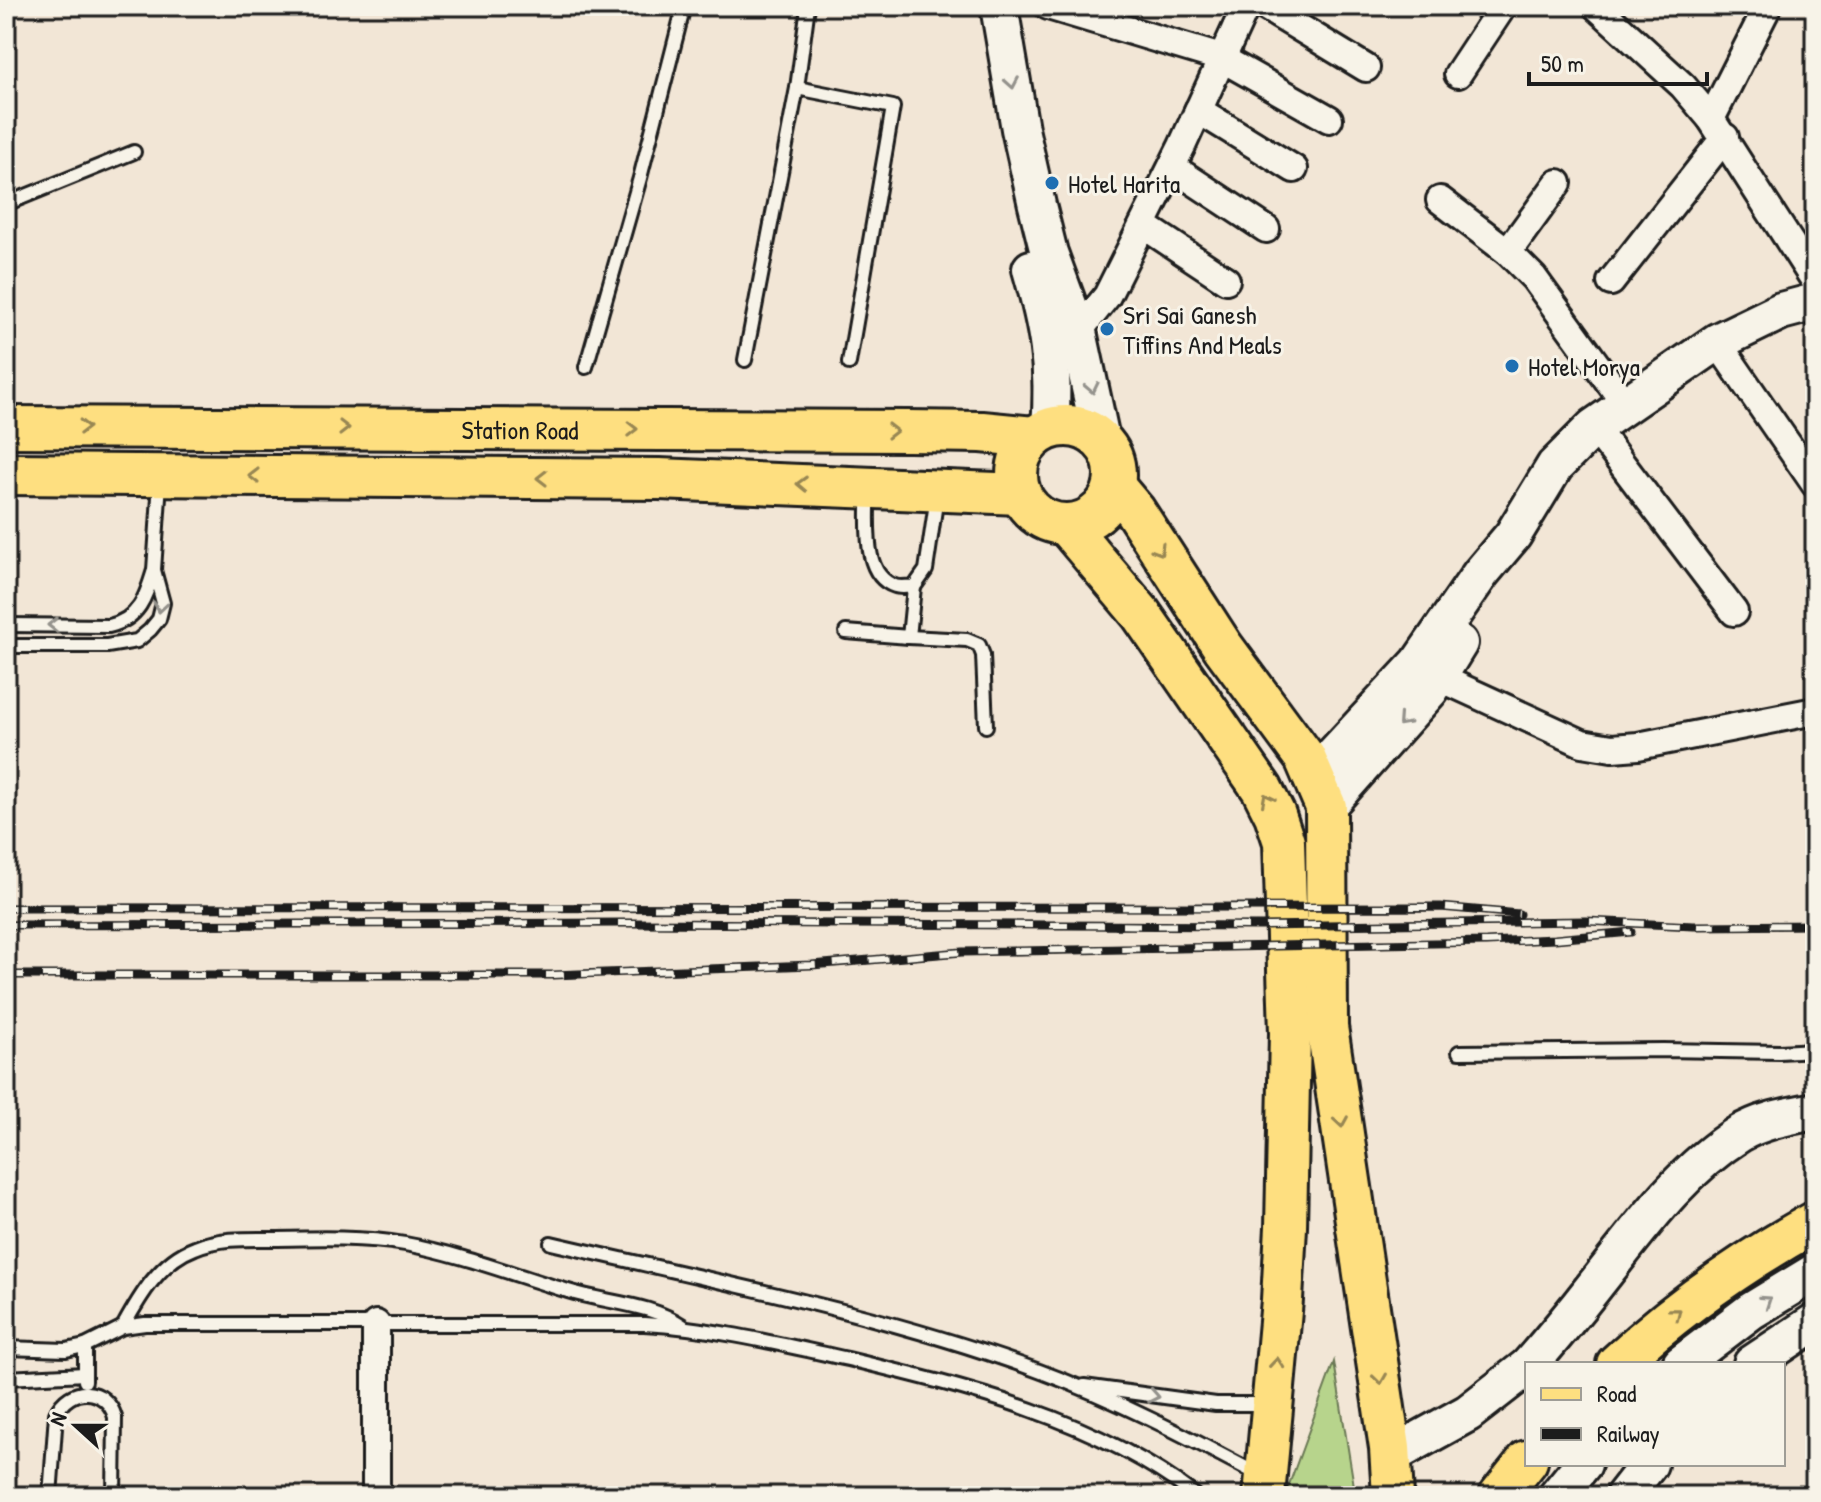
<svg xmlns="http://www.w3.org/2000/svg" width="1821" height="1502" font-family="'Patrick Hand',sans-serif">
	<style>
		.green { fill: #b7d48c; stroke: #6a7854; stroke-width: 2 }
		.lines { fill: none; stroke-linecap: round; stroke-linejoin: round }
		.lane-casing { stroke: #1c1c1c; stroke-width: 18 }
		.street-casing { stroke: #1c1c1c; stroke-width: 32 }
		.secondary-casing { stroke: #1c1c1c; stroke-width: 42 }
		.primary-casing { stroke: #1c1c1c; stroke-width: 46 }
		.lane { stroke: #f7f3e8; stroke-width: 12 }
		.street { stroke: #f7f3e8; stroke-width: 26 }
		.secondary { stroke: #f7f3e8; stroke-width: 36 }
		.primary { stroke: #fedf80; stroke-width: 40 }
		.rail-casing { stroke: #1c1c1c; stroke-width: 9 }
		.rail { stroke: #f7f3e8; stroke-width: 6; stroke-dasharray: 18; stroke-linecap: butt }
		.oneway { stroke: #94928c }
		.oneway2 { stroke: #988753 }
		.poi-dot { fill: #1f6fb2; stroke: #f7f3e8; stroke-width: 3 }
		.labels { text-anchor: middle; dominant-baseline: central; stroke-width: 6; stroke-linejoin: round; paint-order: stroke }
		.poi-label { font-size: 26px; fill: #1c1c1c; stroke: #f7f3e8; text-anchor: start }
		.street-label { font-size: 26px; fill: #1c1c1c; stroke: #f7f3e8 }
	</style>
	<rect width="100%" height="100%" fill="#f2e6d6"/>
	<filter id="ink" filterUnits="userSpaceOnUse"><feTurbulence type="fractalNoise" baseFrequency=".0125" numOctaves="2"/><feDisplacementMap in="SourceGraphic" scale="16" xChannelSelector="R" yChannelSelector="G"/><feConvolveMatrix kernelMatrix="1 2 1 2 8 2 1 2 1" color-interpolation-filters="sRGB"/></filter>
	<g filter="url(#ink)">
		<path class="green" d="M 1334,1362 L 1354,1486 L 1286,1493 Z"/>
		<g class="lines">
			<defs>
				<g id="lane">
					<path d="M 797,88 L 893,107 L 849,363"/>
					<path d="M 6,204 L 134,152"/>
					<path d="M 745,360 L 797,88 L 808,6"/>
					<path d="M 586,367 L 640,178 L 684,6"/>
					<path d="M 868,494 C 869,521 861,575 895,586 C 900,588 909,586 914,587 L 926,570 L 937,496"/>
					<path d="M 6,625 L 109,626 C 139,619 146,597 154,570"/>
					<path d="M 846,632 L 909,637 L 914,587"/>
					<path d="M 909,637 L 967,640 L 979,645 L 983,655 L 986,726"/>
					<path d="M 6,646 L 107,646 L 137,641 L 150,630 L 159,619 L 163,603 L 154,570 L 160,482"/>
					<path d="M 1459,1052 L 1663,1050 L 1779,1052 L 1815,1050"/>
					<path d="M 551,1243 C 714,1281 881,1313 1039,1371 C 1115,1399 1188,1437 1259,1475"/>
					<path d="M 123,1327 C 140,1296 160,1261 195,1248 C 221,1237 251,1239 278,1239 C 320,1238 364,1237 405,1244 C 461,1254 514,1275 568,1291 C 606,1303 650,1303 683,1326"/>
					<path d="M 85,1346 L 85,1381"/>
					<path d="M 6,1348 L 66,1350 L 85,1346 L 123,1327 L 145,1324 L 644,1324 C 714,1328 780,1344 848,1359 C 969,1388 1096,1419 1196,1496"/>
					<path d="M 6,1378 L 85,1374"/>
					<path d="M 1084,1386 L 1216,1404 L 1268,1404"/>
					<path d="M 50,1496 L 56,1414 C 69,1385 106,1386 115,1417 L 114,1496"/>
				</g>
				<g id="street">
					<path d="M 1048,6 L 1221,58 L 1329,119"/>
					<path d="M 1264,6 L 1366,68"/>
					<path d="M 1596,6 L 1683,86 L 1711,119 L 1815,281"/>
					<path d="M 1458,74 L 1503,6"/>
					<path d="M 1198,110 L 1294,169"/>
					<path d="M 1711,119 L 1768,6"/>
					<path d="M 1172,167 L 1266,229"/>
					<path d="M 1440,200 L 1508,252 L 1534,278 L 1625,404"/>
					<path d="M 1143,225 L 1226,280"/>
					<path d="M 1508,252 L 1558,183"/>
					<path d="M 1611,282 L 1725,137"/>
					<path d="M 1078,332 L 1107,296 L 1182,146 L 1246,6"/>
					<path d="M 1717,342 L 1815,484"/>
					<path d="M 1594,427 L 1734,612"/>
					<path d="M 1438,677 L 1582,743 L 1612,748 L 1638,746 L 1815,711"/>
					<path d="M 376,1324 L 376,1496"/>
				</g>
				<g id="secondary">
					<path d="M 999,6 L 1020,129 L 1037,205 L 1049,253 L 1078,332 L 1101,439"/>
					<path d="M 1031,269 C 1048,328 1055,366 1050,428"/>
					<path d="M 1314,776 L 1419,663 L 1481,573 L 1513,535 L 1555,466 L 1594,427 L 1717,342 L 1781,311 L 1815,302"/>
					<path d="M 1326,807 L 1430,690 L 1459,643"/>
					<path d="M 1530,1364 C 1553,1338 1575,1311 1596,1284 C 1639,1230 1680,1171 1739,1134 C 1762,1120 1790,1116 1815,1111"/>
					<path d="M 1681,1364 L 1751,1311 L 1815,1272"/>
					<path d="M 1752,1364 L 1815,1322"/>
					<path d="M 1390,1456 L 1468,1413 L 1527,1367"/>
					<path d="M 1557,1496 L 1583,1464"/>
					<path d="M 1624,1496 L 1649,1464"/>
				</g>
				<g id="primary">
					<circle cx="1066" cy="475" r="49"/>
					<path id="s1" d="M 6,427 L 908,431 L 982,432 L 1034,437"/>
					<path d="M 6,474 L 659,479 L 1020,494"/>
					<path d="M 1114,486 L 1135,511 L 1223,647 L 1305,758 L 1326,807 L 1327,1027 L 1390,1448 L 1393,1496"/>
					<path d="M 1066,525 L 1141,614 L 1262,789 L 1275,815 L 1284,842 L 1290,1033 L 1286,1227 L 1282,1300 L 1264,1496"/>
					<path d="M 1617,1364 C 1677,1308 1743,1262 1815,1222"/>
					<path d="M 1499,1496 L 1527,1461"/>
				</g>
			</defs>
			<use href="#lane" class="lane-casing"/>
			<use href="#street" class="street-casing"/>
			<use href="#secondary" class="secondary-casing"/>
			<use href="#primary" class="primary-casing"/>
			<use href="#lane" class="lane"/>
			<use href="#street" class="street"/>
			<use href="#secondary" class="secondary"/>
			<use href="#primary" class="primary"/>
			<defs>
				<g id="rail">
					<path d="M 6,908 L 1441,907 L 1519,914"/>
					<path d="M 6,925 L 627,923 L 1261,926 L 1586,921 L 1694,926 L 1815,925"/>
					<path d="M 6,975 L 553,975 L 812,965 L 962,952 L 1486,942 L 1555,939 L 1631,932"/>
				</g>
			</defs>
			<use href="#rail" class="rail-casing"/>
			<use href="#rail" class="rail"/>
		</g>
		<defs><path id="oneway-chevron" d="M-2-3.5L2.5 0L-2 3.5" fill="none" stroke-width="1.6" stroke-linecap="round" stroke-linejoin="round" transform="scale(2)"/></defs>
		<g class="oneway">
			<use href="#oneway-chevron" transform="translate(1012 83) rotate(80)"/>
			<use href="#oneway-chevron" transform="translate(1092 388) rotate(78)"/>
			<use href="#oneway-chevron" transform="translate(160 607) rotate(99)"/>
			<use href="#oneway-chevron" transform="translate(53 625) rotate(-179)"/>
			<use href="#oneway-chevron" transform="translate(1403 721) rotate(132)"/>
			<use href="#oneway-chevron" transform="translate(1766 1301) rotate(-34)"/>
			<use href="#oneway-chevron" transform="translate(1154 1396) rotate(11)"/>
		</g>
		<g class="oneway2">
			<use href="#oneway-chevron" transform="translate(84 427) rotate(1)"/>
			<use href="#oneway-chevron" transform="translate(344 428)"/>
			<use href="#oneway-chevron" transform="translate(632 429) rotate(1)"/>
			<use href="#oneway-chevron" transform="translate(892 431)"/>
			<use href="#oneway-chevron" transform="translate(254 476) rotate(-180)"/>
			<use href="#oneway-chevron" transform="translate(542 478) rotate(-180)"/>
			<use href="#oneway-chevron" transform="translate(802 484) rotate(-178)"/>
			<use href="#oneway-chevron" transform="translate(1159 550) rotate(59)"/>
			<use href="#oneway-chevron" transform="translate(1267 799) rotate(-117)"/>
			<use href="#oneway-chevron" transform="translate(1341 1122) rotate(81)"/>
			<use href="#oneway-chevron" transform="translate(1676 1313) rotate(-38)"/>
			<use href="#oneway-chevron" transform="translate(1277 1363) rotate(-85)"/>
			<use href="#oneway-chevron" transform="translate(1380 1379) rotate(82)"/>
		</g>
	</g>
	<g class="poi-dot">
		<circle cx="1052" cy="183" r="8"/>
		<circle cx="1107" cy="329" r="8"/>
		<circle cx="1512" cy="366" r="8"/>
	</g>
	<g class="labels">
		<g class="poi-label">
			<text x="1068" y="183">Hotel Harita</text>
			<text x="1123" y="314">Sri Sai Ganesh<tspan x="1123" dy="30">Tiffins And Meals</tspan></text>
			<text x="1528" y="366">Hotel Morya</text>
		</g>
		<g class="street-label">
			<text stroke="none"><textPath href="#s1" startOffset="514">Station Road</textPath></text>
		</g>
	</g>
	<rect width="1821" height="1502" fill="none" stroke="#f7f3e8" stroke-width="32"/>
	<rect x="16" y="16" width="1789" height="1470" fill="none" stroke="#1c1c1c" stroke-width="3" filter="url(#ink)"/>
	<rect x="1525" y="1362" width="260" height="104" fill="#f7f3e8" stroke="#9f9d96" stroke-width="2"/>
	<rect x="1541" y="1388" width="40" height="12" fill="#fedf80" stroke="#9f9d96" stroke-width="2"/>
	<text x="1597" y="1402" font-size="24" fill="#1c1c1c">Road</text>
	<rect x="1541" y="1428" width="40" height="12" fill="#1c1c1c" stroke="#9f9d96" stroke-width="2"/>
	<text x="1597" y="1442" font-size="24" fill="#1c1c1c">Railway</text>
	<g transform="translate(76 1426) rotate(291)" stroke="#f7f3e8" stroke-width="6" paint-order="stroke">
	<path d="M0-6L14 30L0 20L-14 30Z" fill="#1c1c1c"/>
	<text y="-12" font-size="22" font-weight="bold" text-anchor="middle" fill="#1c1c1c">N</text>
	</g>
	<path d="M1529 72v12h178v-12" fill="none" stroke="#1c1c1c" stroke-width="4"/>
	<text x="1541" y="72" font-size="24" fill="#1c1c1c" stroke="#f7f3e8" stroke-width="6" paint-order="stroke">50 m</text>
</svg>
